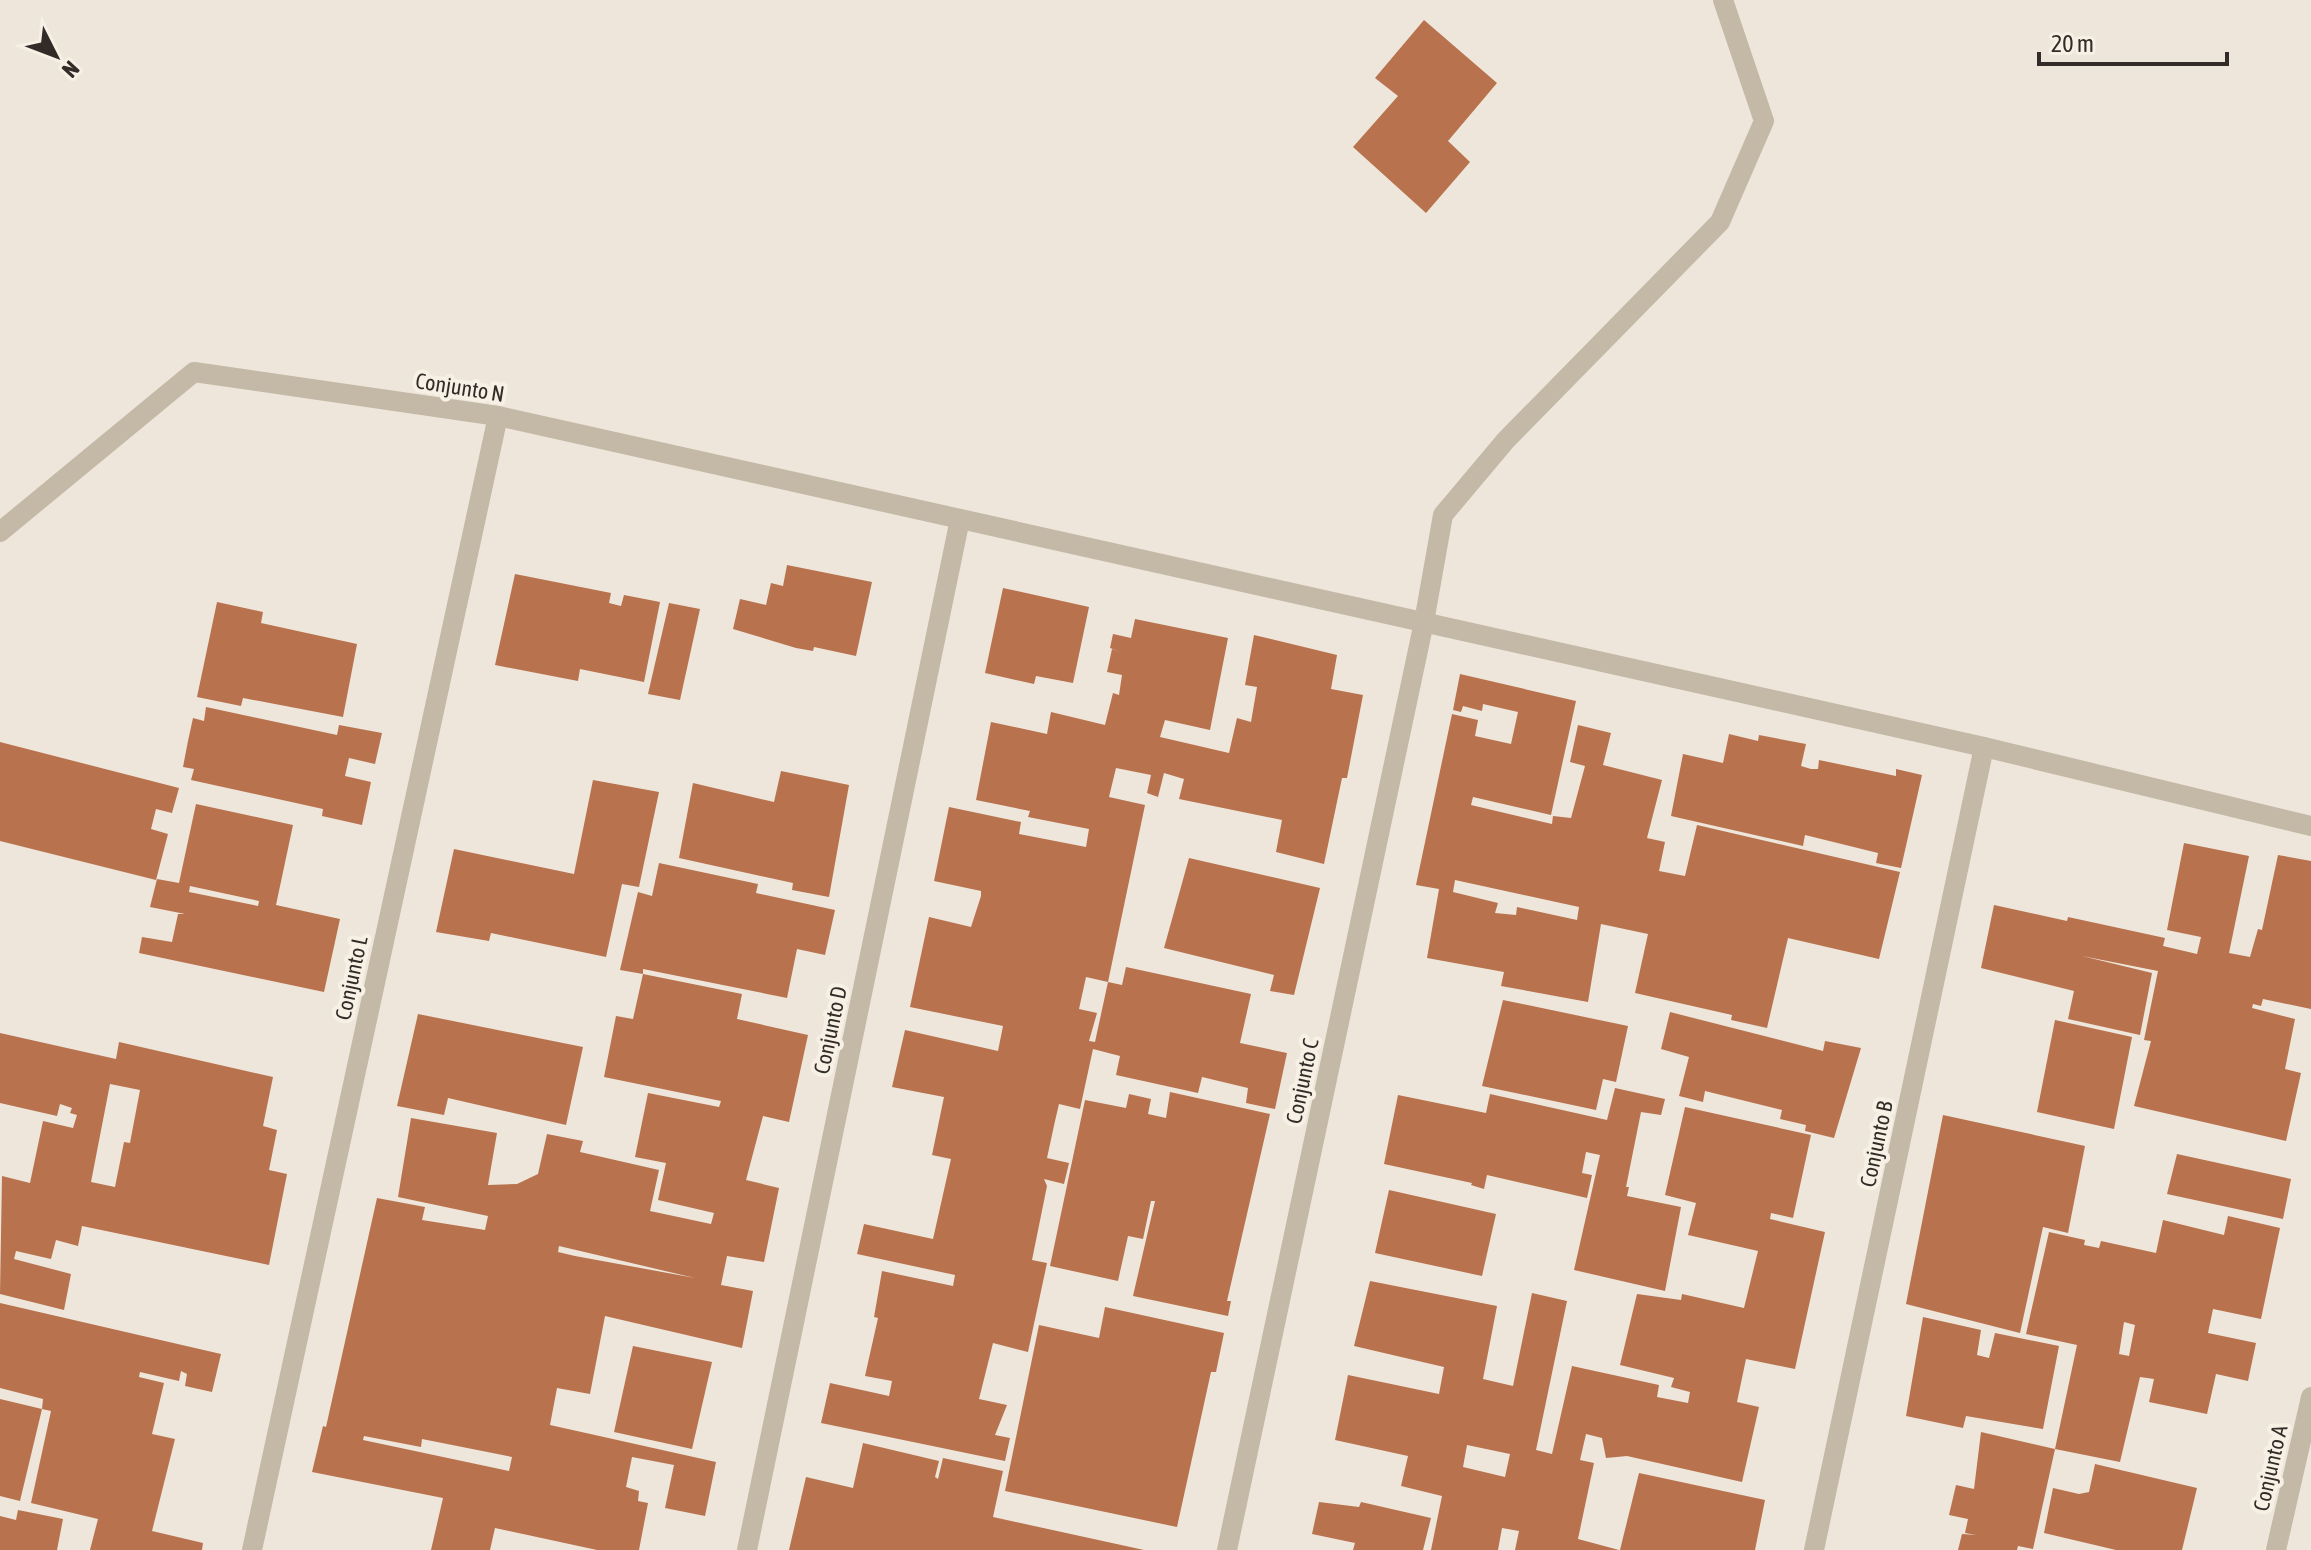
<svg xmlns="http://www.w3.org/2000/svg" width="2311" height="1550" font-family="'Asap Condensed',sans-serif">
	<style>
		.building { fill: #b8724e; fill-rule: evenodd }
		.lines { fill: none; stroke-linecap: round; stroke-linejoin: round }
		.minor { stroke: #c4b8a7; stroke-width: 20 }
		.labels { text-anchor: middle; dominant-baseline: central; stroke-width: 8; stroke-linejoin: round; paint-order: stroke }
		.street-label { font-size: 22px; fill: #322b27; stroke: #f6f0e5 }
	</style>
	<rect width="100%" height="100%" fill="#eee6da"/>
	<g class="building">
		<path d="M 1424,20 L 1497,83 L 1448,141 L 1470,162 L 1426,213 L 1353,147 L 1398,96 L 1375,78 Z"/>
		<path d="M 787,565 L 872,582 L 856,656 L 814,647 L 813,651 L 796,648 L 733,629 L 740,599 L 766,605 L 771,583 L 783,586 Z"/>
		<path d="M 515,574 L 611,593 L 609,603 L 621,606 L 624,595 L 660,602 L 644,682 L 580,669 L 578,681 L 495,665 Z"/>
		<path d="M 1003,588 L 1089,607 L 1073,683 L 1036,676 L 1034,684 L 985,673 Z"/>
		<path d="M 217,602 L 263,612 L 261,623 L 357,644 L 343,717 L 243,698 L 241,706 L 197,697 Z"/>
		<path d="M 669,603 L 700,609 L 680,700 L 648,694 Z"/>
		<path d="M 1135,619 L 1228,638 L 1210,730 L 1165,720 L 1160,737 L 1229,753 L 1237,718 L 1251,722 L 1257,687 L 1245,685 L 1254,635 L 1337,655 L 1331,689 L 1363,695 L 1347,778 L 1342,778 L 1324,864 L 1276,852 L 1282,820 L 1179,799 L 1184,779 L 1164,773 L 1158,797 L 1147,793 L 1151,775 L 1116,768 L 1109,797 L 1145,805 L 1108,982 L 1086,977 L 1079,1009 L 1097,1013 L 1089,1041 L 1095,1042 L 1108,982 L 1122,985 L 1126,967 L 1251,994 L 1240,1043 L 1287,1053 L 1275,1109 L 1246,1103 L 1248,1088 L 1202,1077 L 1198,1093 L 1116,1075 L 1120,1056 L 1093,1049 L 1080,1109 L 1059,1104 L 1055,1121 L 1047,1158 L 1069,1163 L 1064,1184 L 1044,1179 L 1047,1186 L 1032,1260 L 1047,1263 L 1028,1352 L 993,1343 L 979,1399 L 1007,1405 L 995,1435 L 1010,1438 L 1005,1461 L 821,1423 L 830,1383 L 889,1396 L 892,1381 L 865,1376 L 878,1318 L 874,1317 L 882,1271 L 953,1286 L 955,1275 L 857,1254 L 864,1224 L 933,1239 L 951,1159 L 932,1155 L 944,1097 L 892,1087 L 905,1030 L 998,1051 L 1003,1026 L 910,1007 L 929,917 L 971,927 L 981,896 L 981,891 L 934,881 L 949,807 L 1021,822 L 1019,834 L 1086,847 L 1089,829 L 1028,817 L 1030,811 L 976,800 L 991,722 L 1047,734 L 1051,712 L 1105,725 L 1113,693 L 1119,695 L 1122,675 L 1107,672 L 1112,649 L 1121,652 L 1110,648 L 1113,634 L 1131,638 Z"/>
		<path d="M 1460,674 L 1576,701 L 1551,815 L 1473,797 L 1471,805 L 1552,824 L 1553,816 L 1571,818 L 1585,766 L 1570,762 L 1578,725 L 1611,733 L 1603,765 L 1662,780 L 1647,838 L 1665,842 L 1659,871 L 1685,876 L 1697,825 L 1900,872 L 1879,959 L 1788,938 L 1767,1028 L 1731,1020 L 1732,1015 L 1635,993 L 1648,934 L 1601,924 L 1588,1002 L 1501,986 L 1504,972 L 1427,958 L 1439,889 L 1416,885 L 1452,714 L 1478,720 L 1475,736 L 1511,744 L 1518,712 L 1483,704 L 1482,711 L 1463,706 L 1461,712 L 1453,710 ZM 1455,880 L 1579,907 L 1577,920 L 1517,907 L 1516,915 L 1495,913 L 1498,903 L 1453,892 Z"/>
		<path d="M 206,707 L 337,735 L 339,725 L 382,733 L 375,764 L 349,758 L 345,776 L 371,782 L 362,825 L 322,816 L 323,809 L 191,780 L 194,769 L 183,767 L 188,741 L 193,718 L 204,721 Z"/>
		<path d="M 1729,734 L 1758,741 L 1759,735 L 1806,744 L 1801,766 L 1811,769 L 1818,769 L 1819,760 L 1896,776 L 1896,769 L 1922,775 L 1901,868 L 1876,863 L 1878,853 L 1805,835 L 1803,846 L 1671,816 L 1683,754 L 1723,763 Z"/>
		<path d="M 0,742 L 179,788 L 172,813 L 156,809 L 151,829 L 168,834 L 156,880 L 0,841 Z"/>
		<path d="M 781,771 L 849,785 L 829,897 L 792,890 L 793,883 L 679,858 L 693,783 L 774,802 Z"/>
		<path d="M 593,780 L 659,792 L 639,887 L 622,884 L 606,957 L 491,933 L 489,941 L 436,932 L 454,849 L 574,874 Z"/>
		<path d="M 196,804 L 293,825 L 276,905 L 340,919 L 324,992 L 139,953 L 142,937 L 172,942 L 178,914 L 185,914 L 150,907 L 157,879 L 179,883 ZM 190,886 L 259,901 L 258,906 L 189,892 Z"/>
		<path d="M 2184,843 L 2249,856 L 2229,953 L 2250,957 L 2258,929 L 2262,930 L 2278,855 L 2311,861 L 2311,1009 L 2263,999 L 2261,1006 L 2253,1004 L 2252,1008 L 2295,1019 L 2285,1069 L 2301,1073 L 2286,1141 L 2134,1106 L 2151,1041 L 2144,1040 L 2158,971 L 2082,956 L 2152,973 L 2140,1035 L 2068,1019 L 2074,991 L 1981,968 L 1994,905 L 2067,921 L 2068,917 L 2165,938 L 2163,946 L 2197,954 L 2201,937 L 2167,930 Z"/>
		<path d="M 1189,858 L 1320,888 L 1294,995 L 1270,991 L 1274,975 L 1164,948 Z"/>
		<path d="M 659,863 L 758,884 L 756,893 L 835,910 L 825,955 L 797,949 L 787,998 L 643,969 L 643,974 L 742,994 L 737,1019 L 808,1035 L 789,1122 L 763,1116 L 746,1180 L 779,1188 L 764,1262 L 727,1256 L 721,1285 L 753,1291 L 742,1348 L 605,1316 L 590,1394 L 557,1388 L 550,1425 L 716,1462 L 705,1516 L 665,1508 L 674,1465 L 632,1457 L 626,1487 L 639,1491 L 638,1501 L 648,1503 L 639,1550 L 597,1550 L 495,1528 L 490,1550 L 431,1550 L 443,1498 L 312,1472 L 323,1426 L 326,1427 L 377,1198 L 425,1207 L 422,1220 L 485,1230 L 488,1216 L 398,1197 L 411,1118 L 497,1133 L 488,1185 L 517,1184 L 538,1174 L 547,1134 L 583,1141 L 580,1152 L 659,1170 L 650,1211 L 711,1224 L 714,1213 L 658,1200 L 666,1163 L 635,1157 L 648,1093 L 719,1107 L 721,1101 L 604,1077 L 616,1016 L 633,1019 L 643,974 L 620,970 L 638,892 L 652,896 ZM 559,1246 L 695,1278 L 575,1256 L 558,1252 ZM 364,1436 L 421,1447 L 422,1439 L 512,1457 L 509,1471 L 363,1440 Z"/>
		<path d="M 1503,1000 L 1628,1026 L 1616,1082 L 1603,1079 L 1596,1110 L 1482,1086 Z"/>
		<path d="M 1670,1012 L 1823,1051 L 1825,1041 L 1861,1048 L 1834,1138 L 1805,1131 L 1806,1125 L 1780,1119 L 1782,1110 L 1705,1091 L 1703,1102 L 1679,1096 L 1689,1057 L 1661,1049 Z"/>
		<path d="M 418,1014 L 583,1047 L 566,1125 L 448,1098 L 444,1115 L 397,1106 Z"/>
		<path d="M 2055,1020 L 2132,1037 L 2114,1129 L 2037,1112 Z"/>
		<path d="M 0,1033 L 116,1059 L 119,1042 L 273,1077 L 263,1126 L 277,1130 L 269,1170 L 287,1174 L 269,1265 L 82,1226 L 78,1246 L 56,1240 L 51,1259 L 16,1251 L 14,1259 L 71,1274 L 64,1310 L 0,1294 L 2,1176 L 30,1183 L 43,1121 L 73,1128 L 77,1115 L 70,1113 L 72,1108 L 60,1104 L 57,1116 L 0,1103 ZM 110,1084 L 140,1090 L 130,1143 L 124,1142 L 115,1187 L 91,1182 Z"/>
		<path d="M 1615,1088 L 1665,1099 L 1661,1115 L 1641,1112 L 1626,1187 L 1629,1187 L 1627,1196 L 1681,1207 L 1665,1291 L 1574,1270 L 1600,1155 L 1586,1152 L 1582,1173 L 1592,1175 L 1587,1198 L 1487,1175 L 1484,1189 L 1471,1185 L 1472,1183 L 1384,1164 L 1398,1095 L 1486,1113 L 1490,1094 L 1607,1120 Z"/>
		<path d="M 1170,1092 L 1270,1114 L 1227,1301 L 1231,1301 L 1228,1316 L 1133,1296 L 1155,1201 L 1151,1201 L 1143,1239 L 1128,1236 L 1118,1281 L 1050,1266 L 1085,1100 L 1126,1108 L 1129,1094 L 1151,1099 L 1148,1114 L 1166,1118 Z"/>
		<path d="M 1685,1107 L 1811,1135 L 1793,1218 L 1771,1213 L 1770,1219 L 1825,1232 L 1795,1369 L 1746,1359 L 1737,1402 L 1759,1407 L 1742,1482 L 1627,1456 L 1606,1458 L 1602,1438 L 1586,1434 L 1580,1460 L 1594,1463 L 1578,1539 L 1619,1550 L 1515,1550 L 1519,1531 L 1502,1528 L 1498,1550 L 1431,1550 L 1442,1496 L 1401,1486 L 1408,1456 L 1335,1440 L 1348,1375 L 1439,1394 L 1444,1367 L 1354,1346 L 1370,1281 L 1497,1306 L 1483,1379 L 1513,1386 L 1532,1293 L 1567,1301 L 1536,1450 L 1552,1454 L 1572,1366 L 1659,1385 L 1657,1397 L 1688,1403 L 1690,1392 L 1671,1387 L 1674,1378 L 1620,1365 L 1637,1294 L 1681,1300 L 1682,1294 L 1744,1308 L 1758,1251 L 1688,1235 L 1696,1203 L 1665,1195 ZM 1467,1445 L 1510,1454 L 1505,1477 L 1463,1467 Z"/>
		<path d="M 1943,1115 L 2085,1146 L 2068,1233 L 2043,1227 L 2020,1333 L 1906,1304 Z"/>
		<path d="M 2177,1154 L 2291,1179 L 2283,1219 L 2167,1194 Z"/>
		<path d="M 1389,1190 L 1496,1214 L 1482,1276 L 1375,1253 Z"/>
		<path d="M 2228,1216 L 2280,1228 L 2261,1319 L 2213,1309 L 2208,1333 L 2256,1343 L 2248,1381 L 2216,1374 L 2207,1414 L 2149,1402 L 2154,1379 L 2140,1377 L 2120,1462 L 2055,1449 L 2077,1345 L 2026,1334 L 2049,1232 L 2085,1240 L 2084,1245 L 2099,1248 L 2101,1241 L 2156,1253 L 2163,1220 L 2224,1235 ZM 2124,1322 L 2135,1325 L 2129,1356 L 2119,1354 Z"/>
		<path d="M 0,1303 L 221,1354 L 212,1392 L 185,1386 L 187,1374 L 181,1371 L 179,1381 L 140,1372 L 139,1377 L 164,1383 L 152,1434 L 175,1439 L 152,1531 L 203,1543 L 202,1550 L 90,1550 L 98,1519 L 31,1503 L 51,1411 L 42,1409 L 43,1399 L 0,1388 Z"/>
		<path d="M 1105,1307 L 1224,1333 L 1216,1372 L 1211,1372 L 1177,1527 L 1005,1491 L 1039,1325 L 1099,1338 Z"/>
		<path d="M 1923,1317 L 1981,1330 L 1977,1355 L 1989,1358 L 1995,1333 L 2059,1346 L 2043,1429 L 1966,1416 L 1963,1428 L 1906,1416 Z"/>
		<path d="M 633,1346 L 712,1362 L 692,1449 L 614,1432 Z"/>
		<path d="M 0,1399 L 42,1409 L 20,1501 L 0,1496 Z"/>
		<path d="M 1981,1432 L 2055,1449 L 2033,1549 L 2018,1546 L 2017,1550 L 1958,1550 L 1962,1534 L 1976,1535 L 1965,1533 L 1968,1519 L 1949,1515 L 1956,1485 L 1974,1489 Z"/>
		<path d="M 863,1443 L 939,1461 L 935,1477 L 938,1479 L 943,1458 L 1003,1471 L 993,1517 L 1144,1550 L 789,1550 L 806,1477 L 853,1488 Z"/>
		<path d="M 2095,1464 L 2197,1488 L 2182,1550 L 2116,1550 L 2044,1533 L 2053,1488 L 2079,1494 L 2089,1492 Z"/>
		<path d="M 1639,1473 L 1765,1500 L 1755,1550 L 1620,1550 Z"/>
		<path d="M 1319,1502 L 1359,1507 L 1361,1502 L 1431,1518 L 1423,1550 L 1353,1550 L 1355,1543 L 1312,1534 Z"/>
		<path d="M 18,1510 L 63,1519 L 57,1550 L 0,1550 L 0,1516 L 16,1520 Z"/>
	</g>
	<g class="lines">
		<g class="minor">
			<path d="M 0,532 L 194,372 L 498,416 L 1984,747 L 2311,826"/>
			<path d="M 252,1550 L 498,416"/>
			<path d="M 747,1550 L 960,519"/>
			<path d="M 1227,1550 L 1424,622 L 1443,515 L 1506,440 L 1720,222 L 1764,121 L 1723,0"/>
			<path d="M 1814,1550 L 1984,747"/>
			<path d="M 2276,1550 L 2311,1397"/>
		</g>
	</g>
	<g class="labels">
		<g class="street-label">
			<text transform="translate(460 387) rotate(9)">Conjunto N</text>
			<text transform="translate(351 978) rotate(-78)">Conjunto L</text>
			<text transform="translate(830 1030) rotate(-78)">Conjunto D</text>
			<text transform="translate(1302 1081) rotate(-78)">Conjunto C</text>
			<text transform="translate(1876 1144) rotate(-78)">Conjunto B</text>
			<text transform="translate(2270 1468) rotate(-77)">Conjunto A</text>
		</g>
	</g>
	<g transform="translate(56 56) rotate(132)" stroke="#f6f0e5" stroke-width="6" paint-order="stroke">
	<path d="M0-6L14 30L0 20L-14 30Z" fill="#322b27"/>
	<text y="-12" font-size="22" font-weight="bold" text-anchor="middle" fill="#322b27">N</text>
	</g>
	<path d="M2039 52v12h188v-12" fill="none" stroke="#322b27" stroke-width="4"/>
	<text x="2051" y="52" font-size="24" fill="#322b27" stroke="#f6f0e5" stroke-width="6" paint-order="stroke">20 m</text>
</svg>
